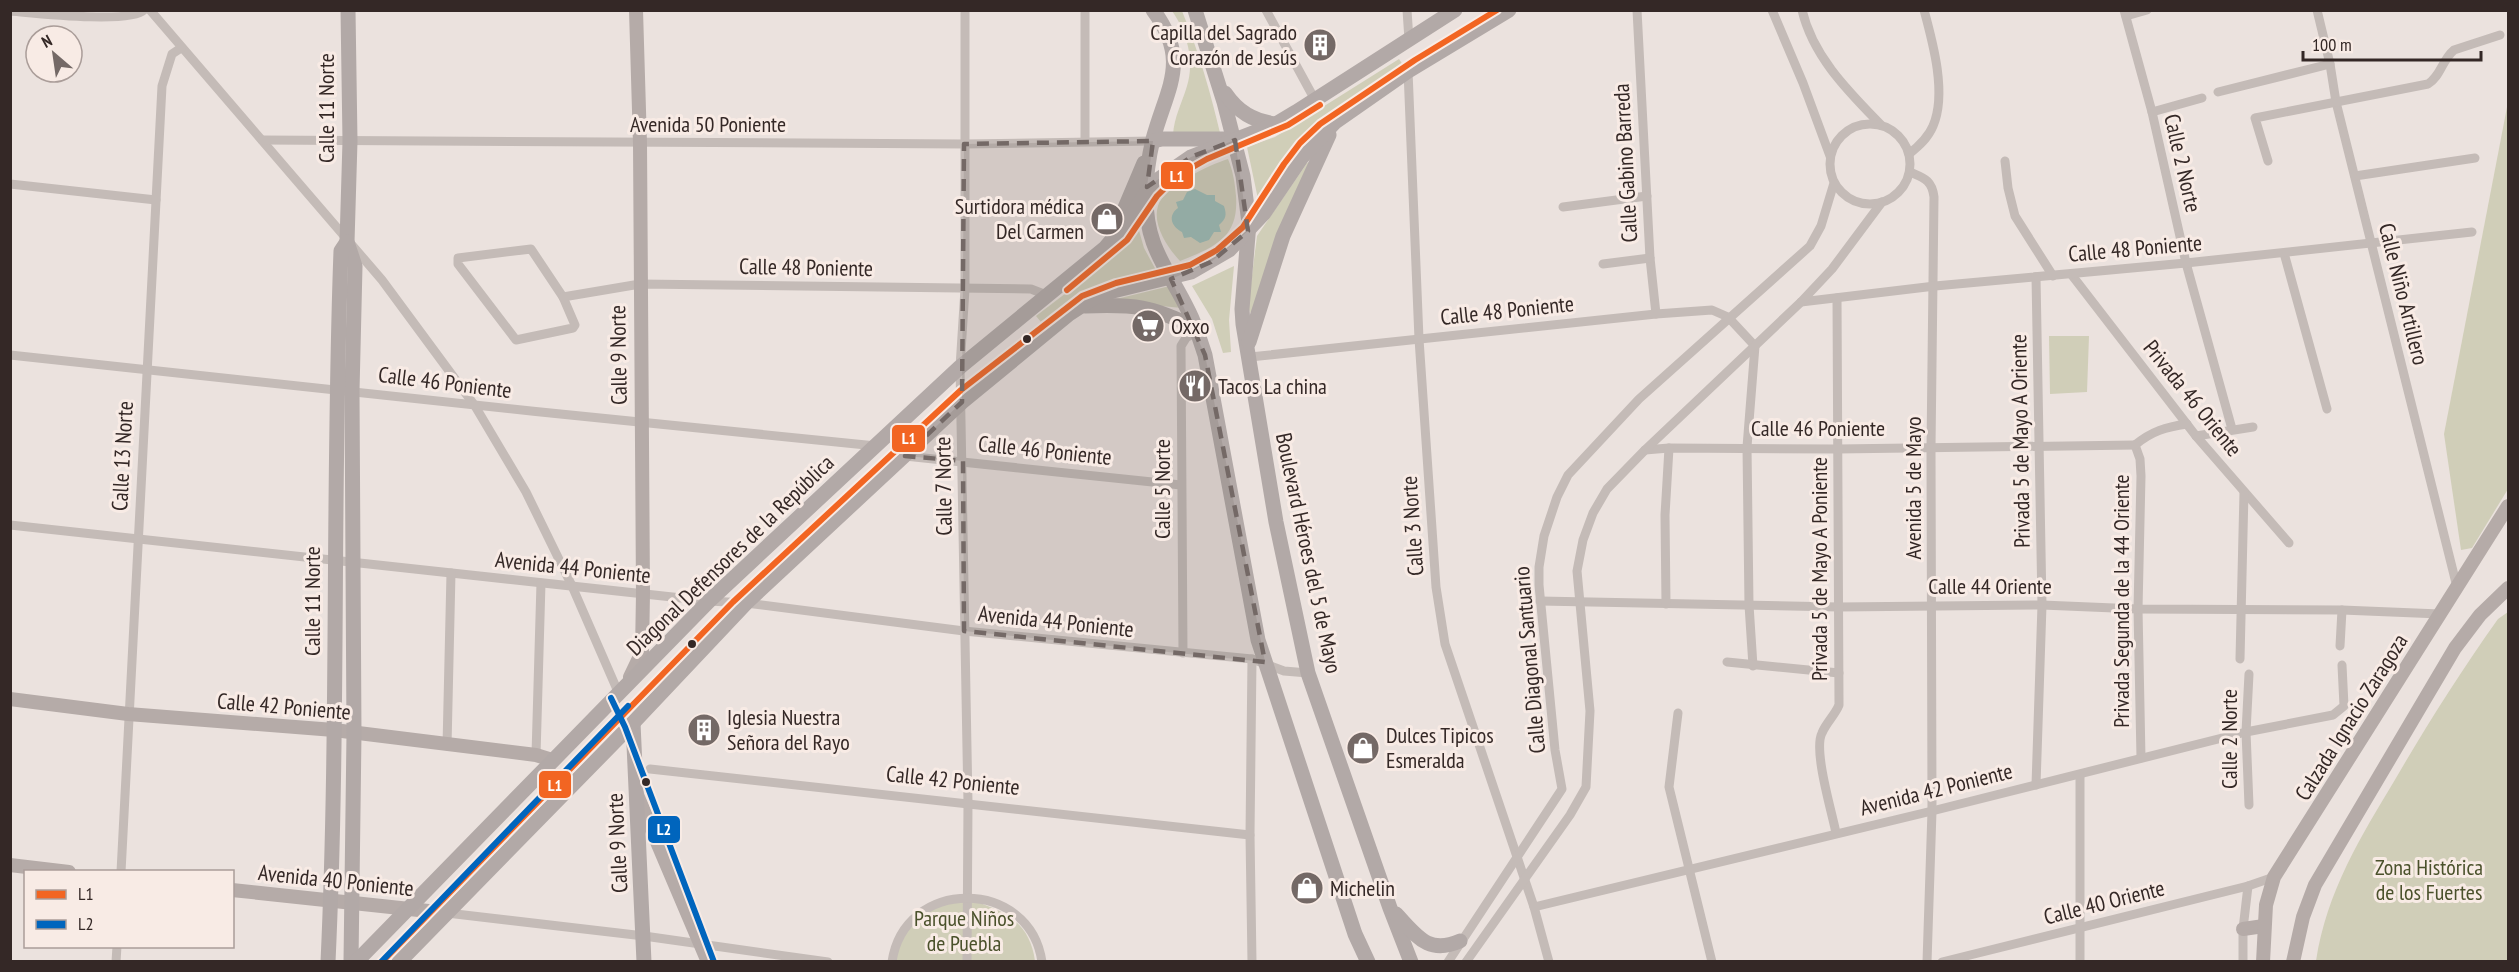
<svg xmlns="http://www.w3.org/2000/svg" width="2519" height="972" font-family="'PT Sans Narrow',sans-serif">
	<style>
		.green { fill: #d0ceb8 }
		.water { fill: #9bbcb5 }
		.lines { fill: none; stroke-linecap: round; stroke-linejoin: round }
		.street { stroke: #c4bbb7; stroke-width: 9 }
		.secondary { stroke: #b5aba8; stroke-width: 14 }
		.primary { stroke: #b2a9a7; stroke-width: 15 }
		.bus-1-casing { stroke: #f8ebe5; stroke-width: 10 }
		.bus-2-casing { stroke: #f8ebe5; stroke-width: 10 }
		.bus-1 { stroke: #f26522; stroke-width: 6 }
		.bus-2 { stroke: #0065bd; stroke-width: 6 }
		.marked { fill: #746966; fill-opacity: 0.2; stroke: #746966; stroke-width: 4.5; stroke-dasharray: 12 8; stroke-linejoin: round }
		.bus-dot { fill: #342826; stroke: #f8ebe5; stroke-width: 2 }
		.labels { text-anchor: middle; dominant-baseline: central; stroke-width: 6; stroke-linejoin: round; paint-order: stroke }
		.poi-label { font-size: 22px; fill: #342826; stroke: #f8ebe5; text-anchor: start }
		.street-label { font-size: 22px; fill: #342826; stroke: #f8ebe5 }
		.park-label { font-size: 22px; fill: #4a512b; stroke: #f8ebe5 }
		.line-badge { stroke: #f8ebe5; stroke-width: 2 }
		.badge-label { font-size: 16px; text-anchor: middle; font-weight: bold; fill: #fff }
	</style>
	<rect width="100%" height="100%" fill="#ebe2de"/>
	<g class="green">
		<path d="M 1172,11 L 1182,11 C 1199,52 1211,94 1221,137 L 1173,135 C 1174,117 1182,103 1187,86 C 1195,61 1187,32 1172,11 Z"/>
		<path d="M 1399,59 L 1403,65 L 1325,117 L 1294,148 L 1258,199 L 1247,147 L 1275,137 Z"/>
		<path d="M 2508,102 L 2508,489 L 2472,548 L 2461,550 L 2444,434 Z"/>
		<path d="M 1228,159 C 1233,171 1235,183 1236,196 C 1239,238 1215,247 1180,261 C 1168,248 1152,225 1158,206 C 1164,186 1209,165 1228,159 Z"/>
		<path d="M 1312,161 L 1252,316 L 1248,307 L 1257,236 L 1307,163 Z"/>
		<path d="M 1138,227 L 1144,248 L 1157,272 L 1121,279 L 1085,293 L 1041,322 L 1036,316 L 1113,257 Z"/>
		<path d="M 1234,266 L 1229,320 L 1231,352 L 1223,353 L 1212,319 L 1192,286 Z"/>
		<path d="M 1170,286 L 1182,308 L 1108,301 Z"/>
		<path d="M 2049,336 L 2089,336 L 2087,392 L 2050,394 Z"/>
		<path d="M 2508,612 L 2508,961 L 2316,961 C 2327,891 2360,838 2396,778 C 2428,723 2461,671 2498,619 Z"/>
		<path d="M 967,899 C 1002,910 1029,919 1035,961 L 893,962 L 903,932 L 931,907 Z"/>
	</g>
	<path class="water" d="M 1195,189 L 1207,195 L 1215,195 L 1215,201 L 1224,206 C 1227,215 1226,219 1219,225 L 1221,232 L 1214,232 L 1209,240 L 1200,243 L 1191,237 L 1184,238 L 1182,232 C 1172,227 1167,216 1178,208 L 1176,202 L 1183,200 L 1187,192 Z"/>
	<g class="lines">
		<g class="street">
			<path d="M 150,10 L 382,280 L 475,406 L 526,492 L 572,586 L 619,694"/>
			<path d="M 965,10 L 965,289 L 960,367 L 968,803 L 967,962"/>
			<path d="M 1085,10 L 1085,140"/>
			<path d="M 1266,10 L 1315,100"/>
			<path d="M 1407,10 L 1409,40"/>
			<path d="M 1637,10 L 1650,258 L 1656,314"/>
			<path d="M 1772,10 L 1803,83 L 1830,156"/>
			<path d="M 1802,10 C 1813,57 1849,92 1881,125"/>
			<path d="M 2124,10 L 2152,112 L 2186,263 L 2232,429"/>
			<path d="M 2317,10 L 2330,64 L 2336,102 L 2457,587"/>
			<path d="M 10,11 C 34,13 131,24 144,10"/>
			<path d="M 2126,16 L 2147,10"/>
			<path d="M 1408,71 L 1419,339 L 1436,587 L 1445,644 L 1534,907 L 1549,962"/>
			<path d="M 2218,92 L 2330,64"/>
			<path d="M 2152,112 L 2202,98"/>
			<circle cx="1870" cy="164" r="40"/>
			<path d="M 262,140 L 964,144 L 1153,141"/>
			<path d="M 1909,154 C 1919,146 1928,138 1933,126 C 1947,94 1933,43 1924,10"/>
			<path d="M 2005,161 L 2008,188 L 2015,216 L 2053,276"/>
			<path d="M 2268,161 L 2255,118 L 2428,84 C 2441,76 2442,60 2454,50 L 2500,35"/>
			<path d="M 1910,172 C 1924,178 1932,180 1934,197 L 1931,448 L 1932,811 L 1927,962"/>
			<path d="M 2355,176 L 2475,158"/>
			<path d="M 10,184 L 156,200"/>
			<path d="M 1563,207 L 1647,196"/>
			<path d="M 531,249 L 563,297 L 575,325 L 573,328 L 516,340 L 458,264 L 458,258 Z"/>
			<path d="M 2284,253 L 2327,409"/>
			<path d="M 1603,264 L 1650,258"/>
			<path d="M 2071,274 L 2196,436 L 2289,543"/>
			<path d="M 563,297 L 640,284 L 1031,289 L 1049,296"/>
			<path d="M 1801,302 L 1935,286 L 2186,263 L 2472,232"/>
			<path d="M 10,355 C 299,386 587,418 876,446"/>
			<path d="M 1250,357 L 1656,314 L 1712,310 L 1728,317 L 1755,346 L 1747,447 L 1749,605 L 1753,666"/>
			<path d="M 2196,436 L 2253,427"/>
			<path d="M 2135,445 L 2140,459 L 2141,476 L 2138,609 L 2141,758"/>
			<path d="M 2135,445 C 2152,431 2166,427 2187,424"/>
			<path d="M 1645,450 L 1669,448 L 1838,449 L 2135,445"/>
			<path d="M 905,456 L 1181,485"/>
			<path d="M 10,525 L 709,601 L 746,603 L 964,631 L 1252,659 L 1284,671 L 1308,673"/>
			<path d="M 1540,601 L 1839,607 L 2042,605 L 2138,609 L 2342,610 L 2440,614"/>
			<path d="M 1666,604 L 1665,515 L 1669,448"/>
			<path d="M 2340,646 L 2342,610"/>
			<path d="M 1183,653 L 1181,346 L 1186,338 L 1197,331"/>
			<path d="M 2240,659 L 2244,492"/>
			<path d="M 1727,662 L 1839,673"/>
			<path d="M 2249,674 L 2246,732 L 2249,805"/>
			<path d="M 1678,713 L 1669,787 L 1712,962"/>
			<path d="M 447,746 L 451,573"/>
			<path d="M 536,755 L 541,583"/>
			<path d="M 650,769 L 1250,835"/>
			<path d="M 2036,785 L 2042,605 L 2036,277"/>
			<path d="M 1836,833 C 1832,812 1813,750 1822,733 C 1826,723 1835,715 1839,705 L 1837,298"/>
			<path d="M 121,872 L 162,86 L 172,54 L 181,48"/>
			<path d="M 1534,907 L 1932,811 L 2246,732 L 2333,715 L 2344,706 L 2342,665"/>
			<path d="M 447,913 L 644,936 L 828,962"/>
			<path d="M 116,962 L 117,946"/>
			<path d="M 892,962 C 904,877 1030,877 1042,962"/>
			<path d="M 1252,962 L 1250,835 L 1252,659"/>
			<path d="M 1448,962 L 1562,789 L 1555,750 L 1539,585 L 1539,567 L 1544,536 L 1557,497 L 1568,475 L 1639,399 L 1810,246 L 1821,226 L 1834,183"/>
			<path d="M 1466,962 L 1570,815 L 1586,787 L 1590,711 L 1577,571 L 1583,540 L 1593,513 L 1607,489 L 1645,450 L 1801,302 L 1832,269 L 1882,202"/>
			<path d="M 1942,962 L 2248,886 L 2274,877"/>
			<path d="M 2080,962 L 2080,775"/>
			<path d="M 2243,962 L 2243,929 L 2248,886"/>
		</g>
		<g class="secondary">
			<path d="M 630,677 L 642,652 L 643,593 L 640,144 L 636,10"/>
			<path d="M 10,699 L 128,714 L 334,730 L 536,755 L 552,760"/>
			<path d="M 637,795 L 708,962"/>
			<path d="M 10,865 L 69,872"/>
			<path d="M 232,890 L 447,913"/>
			<path d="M 2243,929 L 2264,926"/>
			<path d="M 2263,962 L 2266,905 L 2274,877 L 2508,506"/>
			<path d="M 2293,962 L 2303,917 L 2315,885 L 2455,648 L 2480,615 L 2508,588"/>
		</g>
		<g class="primary">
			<path d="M 348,10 L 350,141 L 347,242 L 355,266 L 352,391 L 354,734 L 351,962"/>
			<path d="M 1153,10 C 1191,61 1167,87 1153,139 C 1149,156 1146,177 1146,194 C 1145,248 1168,268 1189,312 C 1196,326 1200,340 1205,355 L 1258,640 L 1355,934 L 1368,962"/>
			<path d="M 1195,10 L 1224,102 L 1243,176 L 1249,223 L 1242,309 L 1243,324 L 1276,522 L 1308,673 L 1390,908 L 1411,962"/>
			<path d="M 1225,93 C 1238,112 1253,121 1276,124"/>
			<path d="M 1153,141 L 1162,139 L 1226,139"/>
			<path d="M 1122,215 L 1144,163"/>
			<path d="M 1085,306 C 1135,304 1151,306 1196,328"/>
			<path d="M 1249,342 L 1283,236 L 1329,135"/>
			<path d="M 633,723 L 644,962"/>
			<path d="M 1396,914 C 1417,936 1428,955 1460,941"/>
			<path d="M 328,962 C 339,725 332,488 341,251 L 347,242"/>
			<path d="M 356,962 L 709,601 L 960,367 L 1105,248 L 1127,222 L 1146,193 L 1159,179 L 1191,157 L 1276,124 L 1296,112 L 1455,10"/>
			<path d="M 399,962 L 631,725 L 746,603 L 962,402 L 1069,314 L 1095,297 L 1113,291 L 1191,272 L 1229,250 L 1264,213 L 1302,157 L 1335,122 L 1408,71 L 1509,10"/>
		</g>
		<defs>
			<g id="bus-1">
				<path d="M 1067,290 L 1127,240 L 1157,196 L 1177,176 L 1207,159 L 1288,125 L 1320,105"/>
				<path d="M 382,962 L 733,602 L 961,390 L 1082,296 L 1116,283 L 1190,265 L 1217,250 L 1243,227 L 1284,164 L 1300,143 L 1320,124 L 1415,60 L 1497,10"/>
			</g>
			<g id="bus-2">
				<path d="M 611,698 L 625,727 L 714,962"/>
				<path d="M 381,962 L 628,706"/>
			</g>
		</defs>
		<use href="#bus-1" class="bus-1-casing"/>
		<use href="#bus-2" class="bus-2-casing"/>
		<use href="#bus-1" class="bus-1"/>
		<use href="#bus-2" class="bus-2"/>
	</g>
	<path class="marked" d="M 1235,140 L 1248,231 L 1211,262 L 1171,279 L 1205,355 L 1265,662 L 964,631 L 963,461 L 905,456 L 962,402 L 964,144 L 1153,141 L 1147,187 L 1191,157 Z"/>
	<defs>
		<symbol id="building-disc" viewBox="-11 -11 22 22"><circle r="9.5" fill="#746966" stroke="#f8ebe5"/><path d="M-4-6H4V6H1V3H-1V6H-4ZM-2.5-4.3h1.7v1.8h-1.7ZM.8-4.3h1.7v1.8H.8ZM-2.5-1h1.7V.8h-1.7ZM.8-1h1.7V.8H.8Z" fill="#fff"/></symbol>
		<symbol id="shop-disc" viewBox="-11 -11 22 22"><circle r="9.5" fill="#746966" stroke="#f8ebe5"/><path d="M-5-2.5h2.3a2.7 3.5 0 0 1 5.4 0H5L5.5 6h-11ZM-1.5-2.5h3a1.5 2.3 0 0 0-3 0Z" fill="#fff"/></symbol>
		<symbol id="supermarket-disc" viewBox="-11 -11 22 22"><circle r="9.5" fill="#746966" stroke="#f8ebe5"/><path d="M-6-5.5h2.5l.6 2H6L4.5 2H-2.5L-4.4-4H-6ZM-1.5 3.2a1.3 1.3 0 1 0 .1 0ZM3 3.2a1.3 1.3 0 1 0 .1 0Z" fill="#fff"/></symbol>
		<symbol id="restaurant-disc" viewBox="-11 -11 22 22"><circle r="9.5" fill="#746966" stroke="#f8ebe5"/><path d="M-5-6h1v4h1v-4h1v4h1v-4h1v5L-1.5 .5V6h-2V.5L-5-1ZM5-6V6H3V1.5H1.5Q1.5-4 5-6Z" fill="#fff"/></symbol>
	</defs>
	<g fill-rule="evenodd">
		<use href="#building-disc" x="1301" y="26" width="38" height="38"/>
		<use href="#shop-disc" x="1088" y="200" width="38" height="38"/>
		<use href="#supermarket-disc" x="1129" y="307" width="38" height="38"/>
		<use href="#restaurant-disc" x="1176" y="367" width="38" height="38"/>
		<use href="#building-disc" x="685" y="711" width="38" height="38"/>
		<use href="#shop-disc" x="1344" y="729" width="38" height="38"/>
		<use href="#shop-disc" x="1288" y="869" width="38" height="38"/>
	</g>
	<g class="bus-dot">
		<circle cx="1027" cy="339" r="5"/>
		<circle cx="692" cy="644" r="5"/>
		<circle cx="646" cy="782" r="5"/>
	</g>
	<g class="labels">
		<g class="poi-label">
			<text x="1297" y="32" text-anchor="end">Capilla del Sagrado<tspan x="1297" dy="25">Corazón de Jesús</tspan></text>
			<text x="1084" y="206" text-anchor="end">Surtidora médica<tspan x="1084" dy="25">Del Carmen</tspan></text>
			<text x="1171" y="326">Oxxo</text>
			<text x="1218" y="386">Tacos La china</text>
			<text x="727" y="717">Iglesia Nuestra<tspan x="727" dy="25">Señora del Rayo</tspan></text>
			<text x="1386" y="735">Dulces Tipicos<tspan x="1386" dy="25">Esmeralda</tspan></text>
			<text x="1330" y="888">Michelin</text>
		</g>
		<g class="street-label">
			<text transform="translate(326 108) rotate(-90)">Calle 11 Norte</text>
			<text x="708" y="124">Avenida 50 Poniente</text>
			<text transform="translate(1625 163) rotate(-93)">Calle Gabino Barreda</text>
			<text transform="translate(2183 163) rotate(77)">Calle 2 Norte</text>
			<text transform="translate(2135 248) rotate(-5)">Calle 48 Poniente</text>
			<text transform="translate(806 267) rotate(1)">Calle 48 Poniente</text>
			<text transform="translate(2404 294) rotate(76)">Calle Niño Artillero</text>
			<text transform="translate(1507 310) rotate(-6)">Calle 48 Poniente</text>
			<text transform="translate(618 355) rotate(-91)">Calle 9 Norte</text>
			<text transform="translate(445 382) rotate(7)">Calle 46 Poniente</text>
			<text transform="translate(2193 398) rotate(51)">Privada 46 Oriente</text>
			<text x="1818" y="428">Calle 46 Poniente</text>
			<text transform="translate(2020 441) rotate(-91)">Privada 5 de Mayo A Oriente</text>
			<text transform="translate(1045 450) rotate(6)">Calle 46 Poniente</text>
			<text transform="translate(122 456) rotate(-87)">Calle 13 Norte</text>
			<text transform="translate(943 486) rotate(-91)">Calle 7 Norte</text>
			<text transform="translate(1913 488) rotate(-90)">Avenida 5 de Mayo</text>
			<text transform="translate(1162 489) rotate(-90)">Calle 5 Norte</text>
			<text transform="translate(1412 526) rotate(-94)">Calle 3 Norte</text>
			<text transform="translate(1309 553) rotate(78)">Boulevard Héroes del 5 de Mayo</text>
			<text transform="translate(730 555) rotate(-44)">Diagonal Defensores de la República</text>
			<text transform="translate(573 567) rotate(6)">Avenida 44 Poniente</text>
			<text transform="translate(1819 569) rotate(-90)">Privada 5 de Mayo A Poniente</text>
			<text x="1990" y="586">Calle 44 Oriente</text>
			<text transform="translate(312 601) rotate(-90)">Calle 11 Norte</text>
			<text transform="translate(2121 601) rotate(-90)">Privada Segunda de la 44 Oriente</text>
			<text transform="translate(1056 621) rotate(6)">Avenida 44 Poniente</text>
			<text transform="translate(1529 660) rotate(-95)">Calle Diagonal Santuario</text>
			<text transform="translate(284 706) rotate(5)">Calle 42 Poniente</text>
			<text transform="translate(2351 717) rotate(-58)">Calzada Ignacio Zaragoza</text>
			<text transform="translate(2229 739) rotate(-90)">Calle 2 Norte</text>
			<text transform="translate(953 780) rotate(6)">Calle 42 Poniente</text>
			<text transform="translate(1936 789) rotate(-14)">Avenida 42 Poniente</text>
			<text transform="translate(617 843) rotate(-93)">Calle 9 Norte</text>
			<text transform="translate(336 880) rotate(6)">Avenida 40 Poniente</text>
			<text transform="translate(2104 902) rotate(-14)">Calle 40 Oriente</text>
		</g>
		<g class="park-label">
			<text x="2429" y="867">Zona Histórica<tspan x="2429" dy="25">de los Fuertes</tspan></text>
			<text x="964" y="918">Parque Niños<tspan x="964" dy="25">de Puebla</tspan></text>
		</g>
	</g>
	<g class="line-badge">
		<rect x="1160" y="161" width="34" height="29" rx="6" fill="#f26522"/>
		<rect x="891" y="424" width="35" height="29" rx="6" fill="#f26522"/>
		<rect x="538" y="770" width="34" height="29" rx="6" fill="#f26522"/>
		<rect x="647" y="815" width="34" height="29" rx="6" fill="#0065bd"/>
	</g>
	<g class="badge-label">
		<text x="1177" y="182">L1</text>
		<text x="909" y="444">L1</text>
		<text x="555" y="791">L1</text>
		<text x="664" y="835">L2</text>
	</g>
	<rect width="2519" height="972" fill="none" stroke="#342826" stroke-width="24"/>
	<rect x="24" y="870" width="210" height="78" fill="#f8ebe5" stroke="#aa9d99" stroke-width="1.5"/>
	<rect x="36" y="890" width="30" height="9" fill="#f26522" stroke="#aa9d99" stroke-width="1.5"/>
	<text x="78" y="900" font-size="18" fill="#342826">L1</text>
	<rect x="36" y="920" width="30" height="9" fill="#0065bd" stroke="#aa9d99" stroke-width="1.5"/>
	<text x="78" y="930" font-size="18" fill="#342826">L2</text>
	<g transform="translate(54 54) rotate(331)"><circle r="28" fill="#f8ebe5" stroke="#aa9d99" stroke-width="1.5"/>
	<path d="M0-4.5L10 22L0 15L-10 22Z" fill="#746966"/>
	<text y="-9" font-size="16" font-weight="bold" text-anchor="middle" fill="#342826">N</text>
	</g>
	<path d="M2303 51v9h178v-9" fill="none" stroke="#342826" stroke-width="3"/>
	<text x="2312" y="51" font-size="18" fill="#342826" stroke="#f8ebe5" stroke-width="4.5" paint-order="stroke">100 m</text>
</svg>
